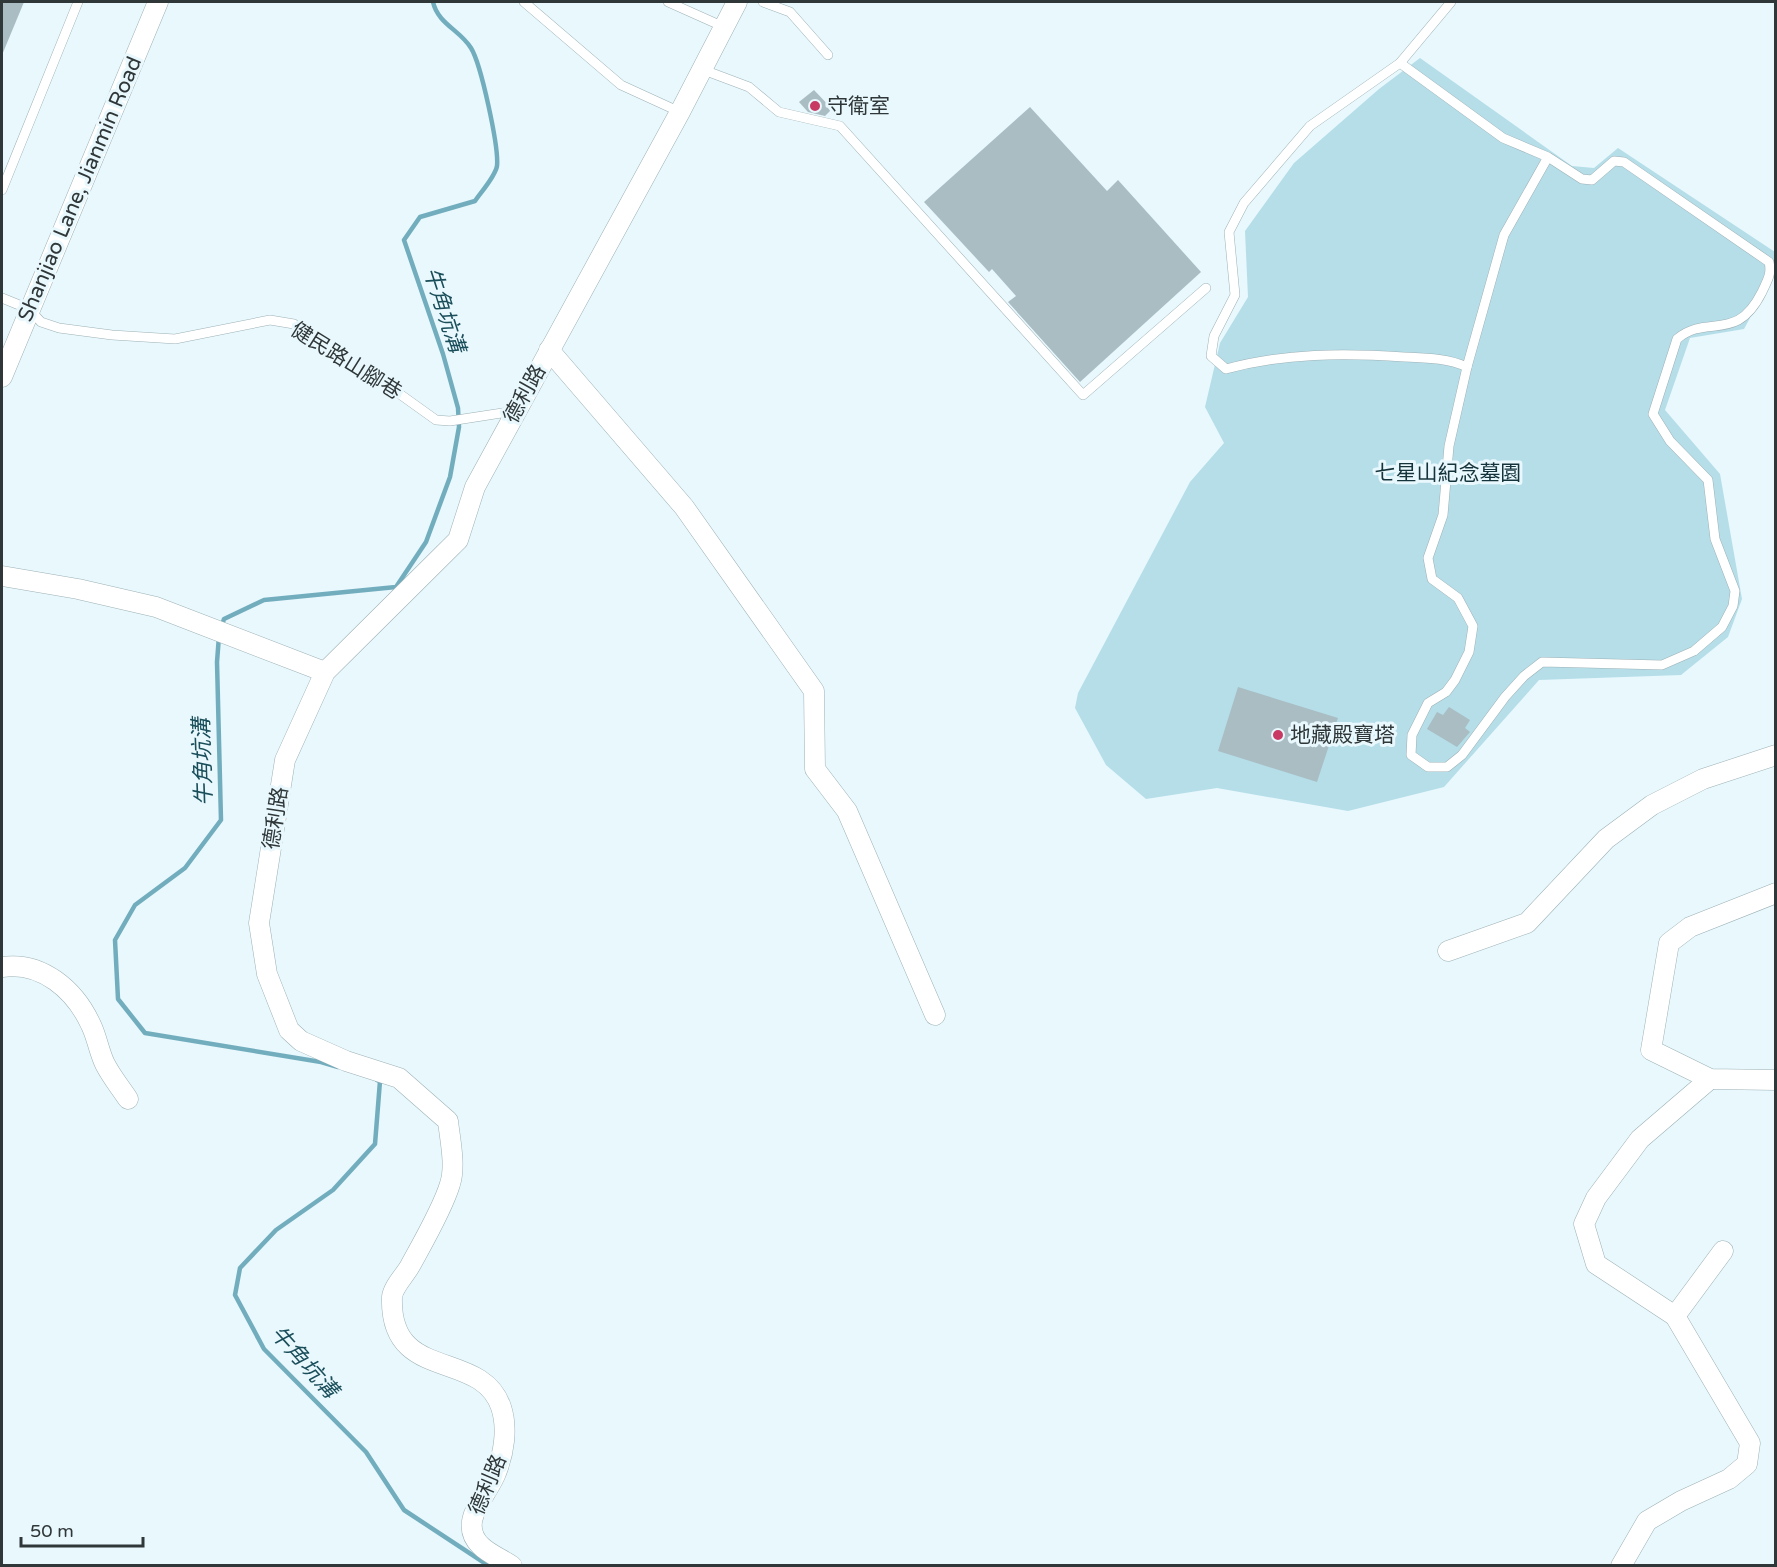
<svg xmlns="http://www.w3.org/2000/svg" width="1777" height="1567" font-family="'Varela Round','Noto Sans TC',sans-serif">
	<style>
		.green { fill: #b5dee9 }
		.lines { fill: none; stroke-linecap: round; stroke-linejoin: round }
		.stream { stroke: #72adbe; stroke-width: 4.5 }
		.building { fill: #a9bdc3 }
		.service-casing { stroke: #9db1b6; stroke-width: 10 }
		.minor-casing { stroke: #9db1b6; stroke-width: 21 }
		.service { stroke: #fff; stroke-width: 9 }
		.minor { stroke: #fff; stroke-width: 20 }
		.poi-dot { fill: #c83a64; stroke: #e8f8fd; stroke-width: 2 }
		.labels { text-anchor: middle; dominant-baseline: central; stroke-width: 6; stroke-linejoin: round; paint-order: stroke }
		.poi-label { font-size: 21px; fill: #2f3739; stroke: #e8f8fd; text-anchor: start }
		.street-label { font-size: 21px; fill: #2f3739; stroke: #e8f8fd }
		.park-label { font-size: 21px; fill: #15333b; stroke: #e8f8fd }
		.water-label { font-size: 22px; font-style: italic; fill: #1a4e5a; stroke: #e8f8fd }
	</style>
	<rect width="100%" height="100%" fill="#e8f8fd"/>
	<path class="green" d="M 1420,58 L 1572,166 L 1594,168 L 1618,148 L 1775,252 L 1775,272 L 1744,329 L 1690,338 L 1665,410 L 1720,474 L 1742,599 L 1728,637 L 1681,675 L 1539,680 L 1444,787 L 1348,811 L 1217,788 L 1146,799 L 1106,765 L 1075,708 L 1078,693 L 1190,482 L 1224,443 L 1205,407 L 1220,343 L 1248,297 L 1245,231 L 1294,163 L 1379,89 Z"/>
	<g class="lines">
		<g class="stream">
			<path d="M 221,628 L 224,619 L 264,600 L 396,587 L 426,542 L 450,477 L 459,427 L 458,408 L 443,354 L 404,240 L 420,217 L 475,201 C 481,192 495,177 497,166 C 499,147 481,64 471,48 C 460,30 438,24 433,2"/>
			<path d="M 219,636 L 217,662 L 221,820 L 185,868 L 135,905 L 115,940 L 118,999 L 145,1033 L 321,1062 L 338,1067"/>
			<path d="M 377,1080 L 380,1081 L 375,1144 L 333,1190 L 276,1230 L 240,1268 L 235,1295 L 264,1349 L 366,1452 L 404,1510 L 489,1566"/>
		</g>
	</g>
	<g class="building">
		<path d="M 2,2 L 24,2 L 2,55 Z"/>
		<path d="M 814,90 L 832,109 L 825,116 L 808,112 L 799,102 Z"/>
		<path d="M 1030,107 L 1107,191 L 1118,180 L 1201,272 L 1080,382 L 1008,302 L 1016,296 L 992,269 L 989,272 L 924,202 Z"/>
		<path d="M 1238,687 L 1338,718 L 1317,782 L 1218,751 Z"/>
		<path d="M 1449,707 L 1470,720 L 1465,728 L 1470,732 L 1457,747 L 1427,729 L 1437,712 L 1443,715 Z"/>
	</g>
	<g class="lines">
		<defs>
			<g id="service">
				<path d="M 524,2 L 621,85 L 680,112"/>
				<path d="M 668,2 L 724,27"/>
				<path d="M 763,2 L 790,12 L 828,55"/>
				<path d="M 1451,2 L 1400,63 L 1503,138 L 1548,157 L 1582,179 L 1592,180 L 1614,161 L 1624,162 L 1769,262 C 1772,274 1767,281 1762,292 C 1736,344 1708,313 1677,339 L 1653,414 L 1670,441 L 1708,480 L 1715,539 L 1735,591 L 1733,606 L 1722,627 L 1694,651 L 1662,665 L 1542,662 L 1524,676 L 1505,697 L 1462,755 L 1447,767 L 1428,767 L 1411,755 L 1412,735 L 1428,703 L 1446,692 L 1455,680 L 1469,652 L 1473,626 L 1458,598 L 1432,579 L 1428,558 L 1443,515 L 1449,446 L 1467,367 L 1504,235 L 1548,157"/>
				<path d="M 1400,63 L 1310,126 L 1244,203 L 1229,232 L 1235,295 L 1214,336 L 1211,356 L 1226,369 C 1284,353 1344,353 1404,357 C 1426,358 1447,358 1467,367"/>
				<path d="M 701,69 L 749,87 L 779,112 L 840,126 L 1083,395 L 1206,288"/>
				<path d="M 2,190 L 78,2"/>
				<path d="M 2,298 L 29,309 L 41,322 L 59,328 L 112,335 L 175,339 L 270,320 L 294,324 L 325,347 L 376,377 L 436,420 L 450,421 L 515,411"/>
			</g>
			<g id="minor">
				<path d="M 549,350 L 684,507 L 814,691 L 815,769 L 847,811 L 935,1015"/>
				<path d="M 2,377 L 158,2"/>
				<path d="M 2,576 L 78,589 L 156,607 L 325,672"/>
				<path d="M 1776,893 L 1690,927 L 1669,943 L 1651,1050 L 1710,1079 L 1776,1080"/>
				<path d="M 1448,951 L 1527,923 L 1606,839 L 1652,805 L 1703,779 L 1776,755"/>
				<path d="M 2,967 C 42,961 75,990 91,1025 C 97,1037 99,1052 105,1064 C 111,1076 120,1087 128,1099"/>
				<path d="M 1675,1316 L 1723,1251"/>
				<path d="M 512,1566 C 502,1559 489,1554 481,1546 C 456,1522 488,1495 496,1473 C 504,1453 508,1428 501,1407 C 481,1348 389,1384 392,1297 C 393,1287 405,1275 410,1266 C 422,1244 443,1208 450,1184 C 456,1166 450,1140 448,1121 L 399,1078 L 346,1061 L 301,1041 L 289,1030 L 267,974 L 259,923 L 285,760 L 325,672 L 458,540 L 475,487 L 680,112 L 737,2"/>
				<path d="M 1621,1566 L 1647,1521 L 1681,1501 L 1729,1479 L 1747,1464 L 1750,1443 L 1675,1316 L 1596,1264 L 1584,1224 L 1596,1198 L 1640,1139 L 1710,1079"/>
			</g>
		</defs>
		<use href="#service" class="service-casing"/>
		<use href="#minor" class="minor-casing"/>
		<use href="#service" class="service"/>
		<use href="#minor" class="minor"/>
	</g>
	<g class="poi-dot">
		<circle cx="815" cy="106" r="6"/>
		<circle cx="1278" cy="735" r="6"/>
	</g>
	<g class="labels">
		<g class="poi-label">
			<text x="827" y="106">守衛室</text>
			<text x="1290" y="735">地藏殿寶塔</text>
		</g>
		<g class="street-label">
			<text transform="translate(80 189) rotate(-67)">Shanjiao Lane, Jianmin Road</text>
			<text transform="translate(346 361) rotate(32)">健民路山腳巷</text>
			<text transform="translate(525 394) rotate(-61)">德利路</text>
			<text transform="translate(276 818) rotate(-81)">德利路</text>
			<text transform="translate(488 1485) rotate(-67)">德利路</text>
		</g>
		<g class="park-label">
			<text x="1448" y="473">七星山紀念墓園</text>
		</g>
		<g class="water-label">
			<text transform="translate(444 310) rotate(72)">牛角坑溝</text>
			<text transform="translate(203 762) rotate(-92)">牛角坑溝</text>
			<text transform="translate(304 1362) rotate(48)">牛角坑溝</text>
		</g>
	</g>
	<rect width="1777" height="1567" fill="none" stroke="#2f3739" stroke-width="6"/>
	<path d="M21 1537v9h122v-9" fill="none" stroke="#2f3739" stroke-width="3"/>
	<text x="30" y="1537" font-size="18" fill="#2f3739" stroke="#e8f8fd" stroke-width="4.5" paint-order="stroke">50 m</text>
</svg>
